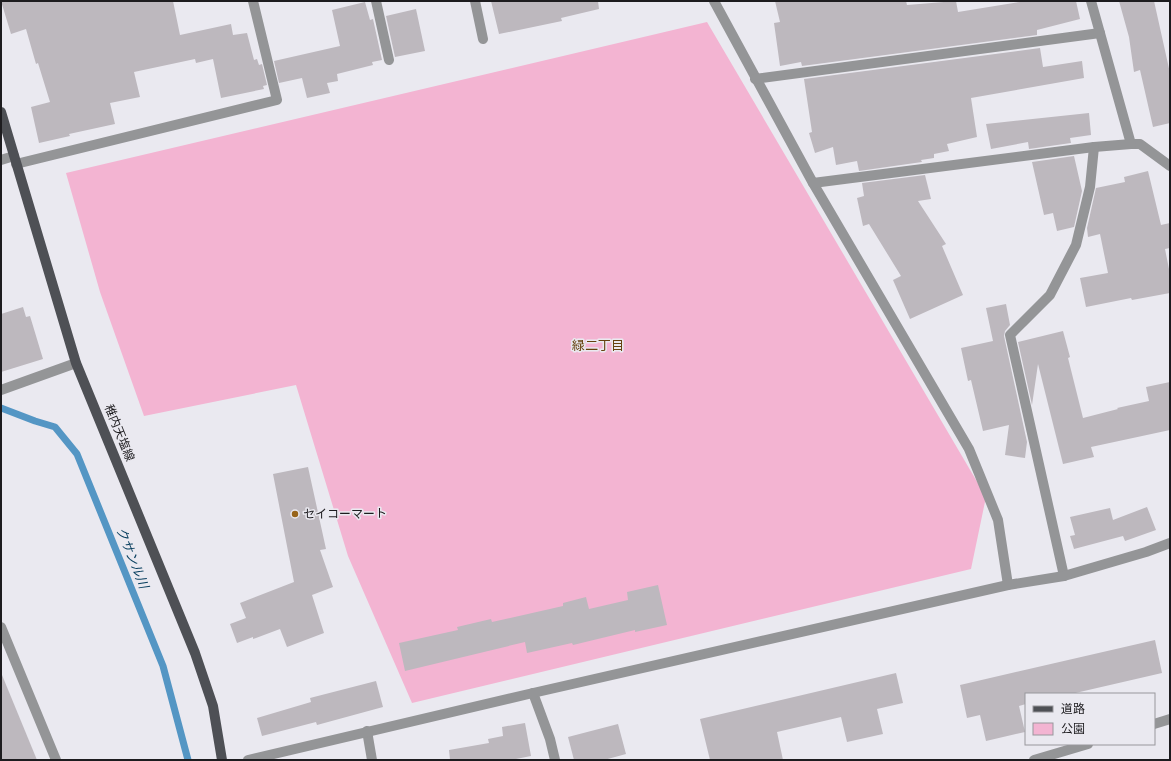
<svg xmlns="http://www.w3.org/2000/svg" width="1171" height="761" font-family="Signika,'Noto Sans JP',sans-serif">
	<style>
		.green { fill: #f3b4d2 }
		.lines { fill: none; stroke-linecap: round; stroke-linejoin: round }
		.stream { stroke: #5496c4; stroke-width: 7 }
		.building { fill: #bdb8be }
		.service { stroke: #949597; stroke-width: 10 }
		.minor { stroke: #949597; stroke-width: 10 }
		.tertiary { stroke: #949597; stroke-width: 10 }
		.primary { stroke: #4e5055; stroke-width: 10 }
		.poi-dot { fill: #98641a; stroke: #eae9f0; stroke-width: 1.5 }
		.labels { text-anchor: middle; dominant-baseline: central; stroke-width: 3; stroke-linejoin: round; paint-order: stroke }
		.street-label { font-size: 12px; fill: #1d1c1f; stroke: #eae9f0 }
		.poi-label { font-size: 12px; fill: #1d1c1f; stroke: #eae9f0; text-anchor: start }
		.neighbourhood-label { font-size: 13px; fill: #664210; stroke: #eae9f0 }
		.water-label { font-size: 13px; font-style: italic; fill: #063d5d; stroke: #eae9f0 }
	</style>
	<rect width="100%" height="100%" fill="#eae9f0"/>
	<path class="green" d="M 707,22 L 986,497 L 971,569 L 412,703 L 348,556 L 296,385 L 144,416 L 100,292 L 66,173 Z"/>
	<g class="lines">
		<path class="stream" d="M 1,408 L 35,421 L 55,427 L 77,454 L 163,666 L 188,760"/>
	</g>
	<g class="building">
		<path d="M 1,1 L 173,1 L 180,35 L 231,24 L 233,35 L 247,33 L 254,60 L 257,59 L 259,65 L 262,64 L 267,85 L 263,86 L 264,89 L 221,98 L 213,59 L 196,63 L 195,59 L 134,72 L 140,97 L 110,103 L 115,124 L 69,134 L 70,136 L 39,143 L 31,107 L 50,102 L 38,63 L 36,64 L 26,29 L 11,34 Z"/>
		<path d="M 491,1 L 598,1 L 599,9 L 561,18 L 562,21 L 499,34 Z"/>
		<path d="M 775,1 L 906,1 L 907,5 L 956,1 L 958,12 L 1026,1 L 1076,1 L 1080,19 L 1037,30 L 1037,35 L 802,66 L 801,62 L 780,66 L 774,23 L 780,22 Z"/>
		<path d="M 1119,1 L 1154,1 L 1170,73 L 1170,123 L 1153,127 L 1140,70 L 1134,72 L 1129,37 Z"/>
		<path d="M 365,2 L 370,20 L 373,19 L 382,60 L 372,62 L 373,65 L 337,74 L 338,81 L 327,83 L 330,93 L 307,98 L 302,78 L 279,83 L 274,61 L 340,46 L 332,10 Z"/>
		<path d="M 416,9 L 425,51 L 395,57 L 386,16 Z"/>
		<path d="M 1040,48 L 1043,67 L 1082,61 L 1084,78 L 971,98 L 977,137 L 947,144 L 949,151 L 934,154 L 934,158 L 921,160 L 922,162 L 859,171 L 857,161 L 836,165 L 833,147 L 815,153 L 809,133 L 812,132 L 804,79 Z"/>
		<path d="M 1089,113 L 1091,135 L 1070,138 L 1071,143 L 1029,149 L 1028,142 L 991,149 L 986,124 Z"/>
		<path d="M 1074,156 L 1082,191 L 1074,227 L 1057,231 L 1053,213 L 1044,215 L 1032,162 Z"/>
		<path d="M 1148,171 L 1161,225 L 1170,223 L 1170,248 L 1165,249 L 1170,274 L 1170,293 L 1132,300 L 1131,298 L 1086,307 L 1080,278 L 1108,273 L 1100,234 L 1088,237 L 1087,228 L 1096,188 L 1125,182 L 1124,177 Z"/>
		<path d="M 925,175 L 931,199 L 918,201 L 946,244 L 942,246 L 963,295 L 910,319 L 893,280 L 901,276 L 869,224 L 863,226 L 857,198 L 864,196 L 862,183 Z"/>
		<path d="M 1006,304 L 1010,325 L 1005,331 L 1004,336 L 1027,442 L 1025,458 L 1005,455 L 1009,425 L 983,431 L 971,380 L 968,381 L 961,348 L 993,341 L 986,308 Z"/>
		<path d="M 23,307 L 26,317 L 30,316 L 43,359 L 1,372 L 1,314 Z"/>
		<path d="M 1063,331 L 1070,357 L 1068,358 L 1083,418 L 1118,409 L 1117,408 L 1149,401 L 1146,387 L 1170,382 L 1170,430 L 1091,447 L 1094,457 L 1063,464 L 1038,364 L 1032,405 L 1018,342 Z"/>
		<path d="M 308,467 L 326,549 L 320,550 L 333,587 L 312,595 L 324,633 L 287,647 L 280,629 L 253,639 L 253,637 L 237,643 L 230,624 L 246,618 L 240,603 L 294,582 L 273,474 Z"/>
		<path d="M 1147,507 L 1156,530 L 1125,541 L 1123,536 L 1074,549 L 1070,536 L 1075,535 L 1070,517 L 1110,508 L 1113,520 Z"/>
		<path d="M 658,585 L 667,625 L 635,632 L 635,630 L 573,645 L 572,643 L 527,653 L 525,642 L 405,671 L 399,643 L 458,630 L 457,627 L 491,619 L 492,622 L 563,606 L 563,603 L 586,597 L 589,609 L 628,600 L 627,592 Z"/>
		<path d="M 1155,640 L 1162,673 L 1071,694 L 1026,694 L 1026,704 L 1019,706 L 1025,732 L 986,741 L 980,715 L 967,718 L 960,685 Z"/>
		<path d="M 896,673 L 903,703 L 877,709 L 883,734 L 847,742 L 841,717 L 777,732 L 783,760 L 710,760 L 700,719 Z"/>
		<path d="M 1,675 L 2,675 L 37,760 L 1,760 Z"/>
		<path d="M 376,681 L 383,707 L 317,725 L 316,722 L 262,736 L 257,718 L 311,702 L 310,698 Z"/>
		<path d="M 525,723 L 531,756 L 511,760 L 450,760 L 449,750 L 489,743 L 488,739 L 503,736 L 502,727 Z"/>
		<path d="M 618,724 L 626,754 L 604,760 L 574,760 L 568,737 Z"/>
	</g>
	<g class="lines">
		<g class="service">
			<path d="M 376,1 L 389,60"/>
			<path d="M 475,1 L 483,39"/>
			<path d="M 1,160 L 14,156"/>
			<path d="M 16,164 L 277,100 L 253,1"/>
			<path d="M 1,627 L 56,760"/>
			<path d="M 367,731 L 372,760"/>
		</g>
		<g class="minor">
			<path d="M 714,1 L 813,183 L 969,449 L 998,520 L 1008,585"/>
			<path d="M 1091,1 L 1131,144 L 1140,144 L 1170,166"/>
			<path d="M 755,79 L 1100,33"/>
			<path d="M 813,183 L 1094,147 L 1131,144"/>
			<path d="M 1064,576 L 1010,335 L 1050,295 L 1076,245 L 1090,187 L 1094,147"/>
			<path d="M 533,693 L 550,739 L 555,760"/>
			<path d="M 1154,724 L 1170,719"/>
			<path d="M 248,760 L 533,693 L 1008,585 L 1064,576 L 1146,552 L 1170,543"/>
			<path d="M 1034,760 L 1088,744"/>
		</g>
		<path class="tertiary" d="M 1,390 L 76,363"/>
		<path class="primary" d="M 1,112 L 76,363 L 195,653 L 213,706 L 222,760"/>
	</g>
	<circle class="poi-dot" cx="295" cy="514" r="4"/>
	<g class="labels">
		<g class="street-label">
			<text transform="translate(119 433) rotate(68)">稚内天塩線</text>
		</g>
		<g class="poi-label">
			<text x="303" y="514">セイコーマート</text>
		</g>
		<g class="neighbourhood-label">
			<text x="598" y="346">緑二丁目</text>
		</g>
		<g class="water-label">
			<text transform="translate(132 558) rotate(68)">クサンル川</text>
		</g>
	</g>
	<rect width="1171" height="761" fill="none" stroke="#1d1c1f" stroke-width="4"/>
	<rect x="1025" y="693" width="130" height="52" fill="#eae9f0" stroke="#98979c"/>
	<rect x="1033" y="706" width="20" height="6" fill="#4e5055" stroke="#98979c"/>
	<text x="1061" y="713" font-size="12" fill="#1d1c1f">道路</text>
	<rect x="1033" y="723" width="20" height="12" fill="#f3b4d2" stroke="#98979c"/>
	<text x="1061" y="733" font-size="12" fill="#1d1c1f">公園</text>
</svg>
